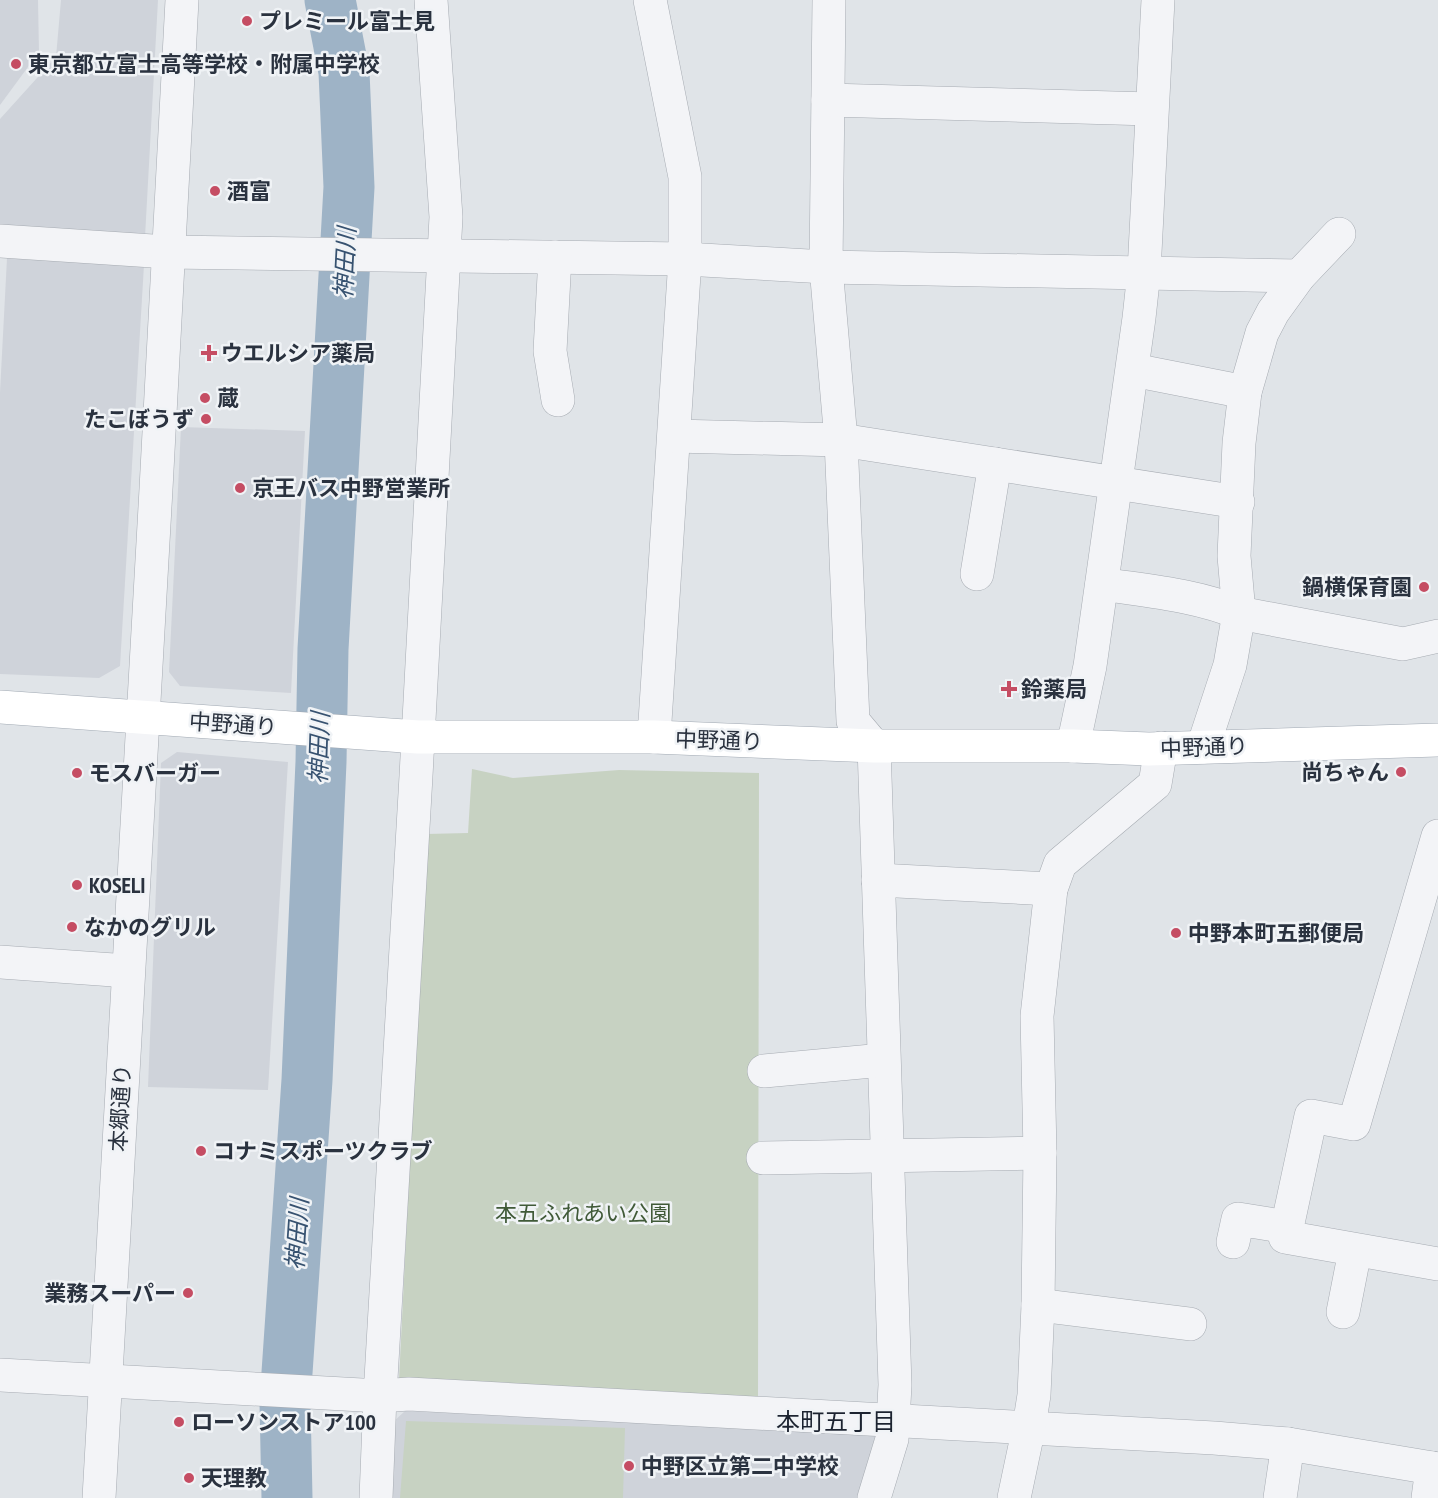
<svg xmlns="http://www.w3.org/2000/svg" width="1438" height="1498" font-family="'PT Sans Narrow','Noto Sans JP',sans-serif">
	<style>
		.built { fill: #cfd3da }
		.green { fill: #c7d2c2 }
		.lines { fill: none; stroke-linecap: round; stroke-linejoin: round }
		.river { stroke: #9eb3c6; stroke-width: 51 }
		.minor-casing { stroke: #a6abb2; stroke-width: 34 }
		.major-casing { stroke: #a1a9b3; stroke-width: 34 }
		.minor { stroke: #f3f4f7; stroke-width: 33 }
		.major { stroke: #fff; stroke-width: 33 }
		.poi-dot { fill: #c54d63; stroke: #f0f3f6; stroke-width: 2 }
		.labels { text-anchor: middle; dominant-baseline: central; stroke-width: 5; stroke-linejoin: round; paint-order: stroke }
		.poi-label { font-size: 22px; font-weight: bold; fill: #2a323f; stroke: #f0f3f6; text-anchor: start }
		.street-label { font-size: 22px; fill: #2a323f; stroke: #f0f3f6 }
		.park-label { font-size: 22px; fill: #405a38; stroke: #f0f3f6 }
		.water-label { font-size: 24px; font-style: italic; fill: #375270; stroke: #f0f3f6 }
		.neighbourhood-label { font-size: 24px; fill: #1c2330; stroke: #f0f3f6 }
	</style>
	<rect width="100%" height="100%" fill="#e0e4e8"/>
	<g class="built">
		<path d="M 0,0 L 38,0 L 39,52 L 0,105 Z"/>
		<path d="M 61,0 L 158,0 L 145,237 L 0,230 L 0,119 L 56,57 Z"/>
		<path d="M 7,258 L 144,265 L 120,666 L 99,678 L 0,674 L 0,392 Z"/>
		<path d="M 181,427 L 305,431 L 291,693 L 180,686 L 169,672 Z"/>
		<path d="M 177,752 L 288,762 L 268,1090 L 148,1087 L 161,763 Z"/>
		<path d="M 405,1411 L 700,1425 L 876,1434 L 858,1498 L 390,1498 L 393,1422 Z"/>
	</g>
	<g class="green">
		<path d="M 472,769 L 513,778 L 619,770 L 759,773 L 758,1399 L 399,1380 L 426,834 L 468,833 Z"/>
		<path d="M 406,1421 L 625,1428 L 623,1498 L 400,1498 Z"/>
	</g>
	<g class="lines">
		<path class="river" d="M 287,1498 L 285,1402 L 307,1080 L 321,762 L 323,649 L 349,187 L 344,72 L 330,0"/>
		<defs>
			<g id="minor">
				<path d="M 650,0 L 685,177 L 685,259 L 654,737"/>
				<path d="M 829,0 L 826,267 L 841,440 L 853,721 L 874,746 L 895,1385 L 892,1439 L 874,1498"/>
				<path d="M 828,100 L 1151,109"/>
				<path d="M 0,241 L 168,252 L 685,259 L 826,267 L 1299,276"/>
				<path d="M 555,257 L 550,351 L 558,400"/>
				<path d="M 1133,370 L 1245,392"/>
				<path d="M 674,436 L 841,440 L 1238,502"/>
				<path d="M 977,574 L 995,464"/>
				<path d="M 1102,584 C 1147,591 1197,595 1239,613 L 1403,644 L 1438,636"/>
				<path d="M 1073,746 L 1090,666 L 1139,318 L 1144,272 L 1158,0"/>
				<path d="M 1203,747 L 1230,665 L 1239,613 L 1234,556 L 1239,443 L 1245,392 L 1262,333 L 1273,312 L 1299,276 L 1339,234"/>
				<path d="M 1438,836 L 1354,1124 L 1311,1116 L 1285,1237 L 1438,1264"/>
				<path d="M 878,880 L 1051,889"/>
				<path d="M 0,962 L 128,971"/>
				<path d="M 764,1071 L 883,1060"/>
				<path d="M 763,1158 L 1040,1153"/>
				<path d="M 1233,1242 L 1238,1219 L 1287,1227"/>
				<path d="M 1038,1305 L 1190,1324"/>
				<path d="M 1343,1312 L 1355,1251"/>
				<path d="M 0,1375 L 380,1396 L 409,1394 L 1214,1438 L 1288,1444 L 1438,1469"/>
				<path d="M 99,1498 L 156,489 L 182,0"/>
				<path d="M 376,1498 L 380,1396 L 416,776 L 446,217 L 431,0"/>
				<path d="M 1014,1498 L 1029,1427 L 1034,1395 L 1038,1305 L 1040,1153 L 1037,1016 L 1051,889 L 1060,864 L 1155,784 L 1161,748"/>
				<path d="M 1280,1498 L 1288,1444"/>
				<path d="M 1428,1498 L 1432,1468"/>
			</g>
			<path id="major" d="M 0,707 L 418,737 L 654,737 L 874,746 L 1073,746 L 1149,749 L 1438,740"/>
		</defs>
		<use href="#minor" class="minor-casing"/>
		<use href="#major" class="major-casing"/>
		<use href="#minor" class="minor"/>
		<use href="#major" class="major"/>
	</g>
	<g class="poi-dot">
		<circle cx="247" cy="21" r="6"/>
		<circle cx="16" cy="64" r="6"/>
		<circle cx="215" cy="191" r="6"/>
		<path d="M206 344h6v6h6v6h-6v6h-6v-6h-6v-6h6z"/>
		<circle cx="205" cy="398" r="6"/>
		<circle cx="206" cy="419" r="6"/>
		<circle cx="240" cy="488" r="6"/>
		<circle cx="1424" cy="587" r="6"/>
		<path d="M1006 680h6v6h6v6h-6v6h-6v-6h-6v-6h6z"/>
		<circle cx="1401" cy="772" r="6"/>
		<circle cx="77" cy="773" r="6"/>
		<circle cx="77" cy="885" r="6"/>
		<circle cx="72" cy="927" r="6"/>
		<circle cx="1176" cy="933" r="6"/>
		<circle cx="201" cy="1151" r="6"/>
		<circle cx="188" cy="1293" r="6"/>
		<circle cx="179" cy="1422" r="6"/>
		<circle cx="629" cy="1466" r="6"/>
		<circle cx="189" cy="1478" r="6"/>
	</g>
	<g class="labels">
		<g class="poi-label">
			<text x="259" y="21">プレミール富士見</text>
			<text x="28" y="64">東京都立富士高等学校・附属中学校</text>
			<text x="227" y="191">酒富</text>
			<text x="221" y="353">ウエルシア薬局</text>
			<text x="217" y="398">蔵</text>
			<text x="194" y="419" text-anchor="end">たこぼうず</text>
			<text x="252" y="488">京王バス中野営業所</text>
			<text x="1412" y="587" text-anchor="end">鍋横保育園</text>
			<text x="1021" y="689">鈴薬局</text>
			<text x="1389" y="772" text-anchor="end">尚ちゃん</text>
			<text x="89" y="773">モスバーガー</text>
			<text x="89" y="885">KOSELI</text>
			<text x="84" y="927">なかのグリル</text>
			<text x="1188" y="933">中野本町五郵便局</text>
			<text x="213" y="1151">コナミスポーツクラブ</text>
			<text x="176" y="1293" text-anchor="end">業務スーパー</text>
			<text x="191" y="1422">ローソンストア100</text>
			<text x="641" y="1466">中野区立第二中学校</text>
			<text x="201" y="1478">天理教</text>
		</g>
		<g class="street-label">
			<text transform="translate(233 724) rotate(4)">中野通り</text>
			<text transform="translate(719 740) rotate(2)">中野通り</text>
			<text transform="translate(1204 747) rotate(-2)">中野通り</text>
			<text transform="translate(120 1108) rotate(-87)">本郷通り</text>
		</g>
		<g class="park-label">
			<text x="583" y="1213">本五ふれあい公園</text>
		</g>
		<g class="water-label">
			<text transform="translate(345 263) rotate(-87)">神田川</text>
			<text transform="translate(319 748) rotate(-88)">神田川</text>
			<text transform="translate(297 1234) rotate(-86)">神田川</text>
		</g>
		<g class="neighbourhood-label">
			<text x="836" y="1421">本町五丁目</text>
		</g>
	</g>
</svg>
